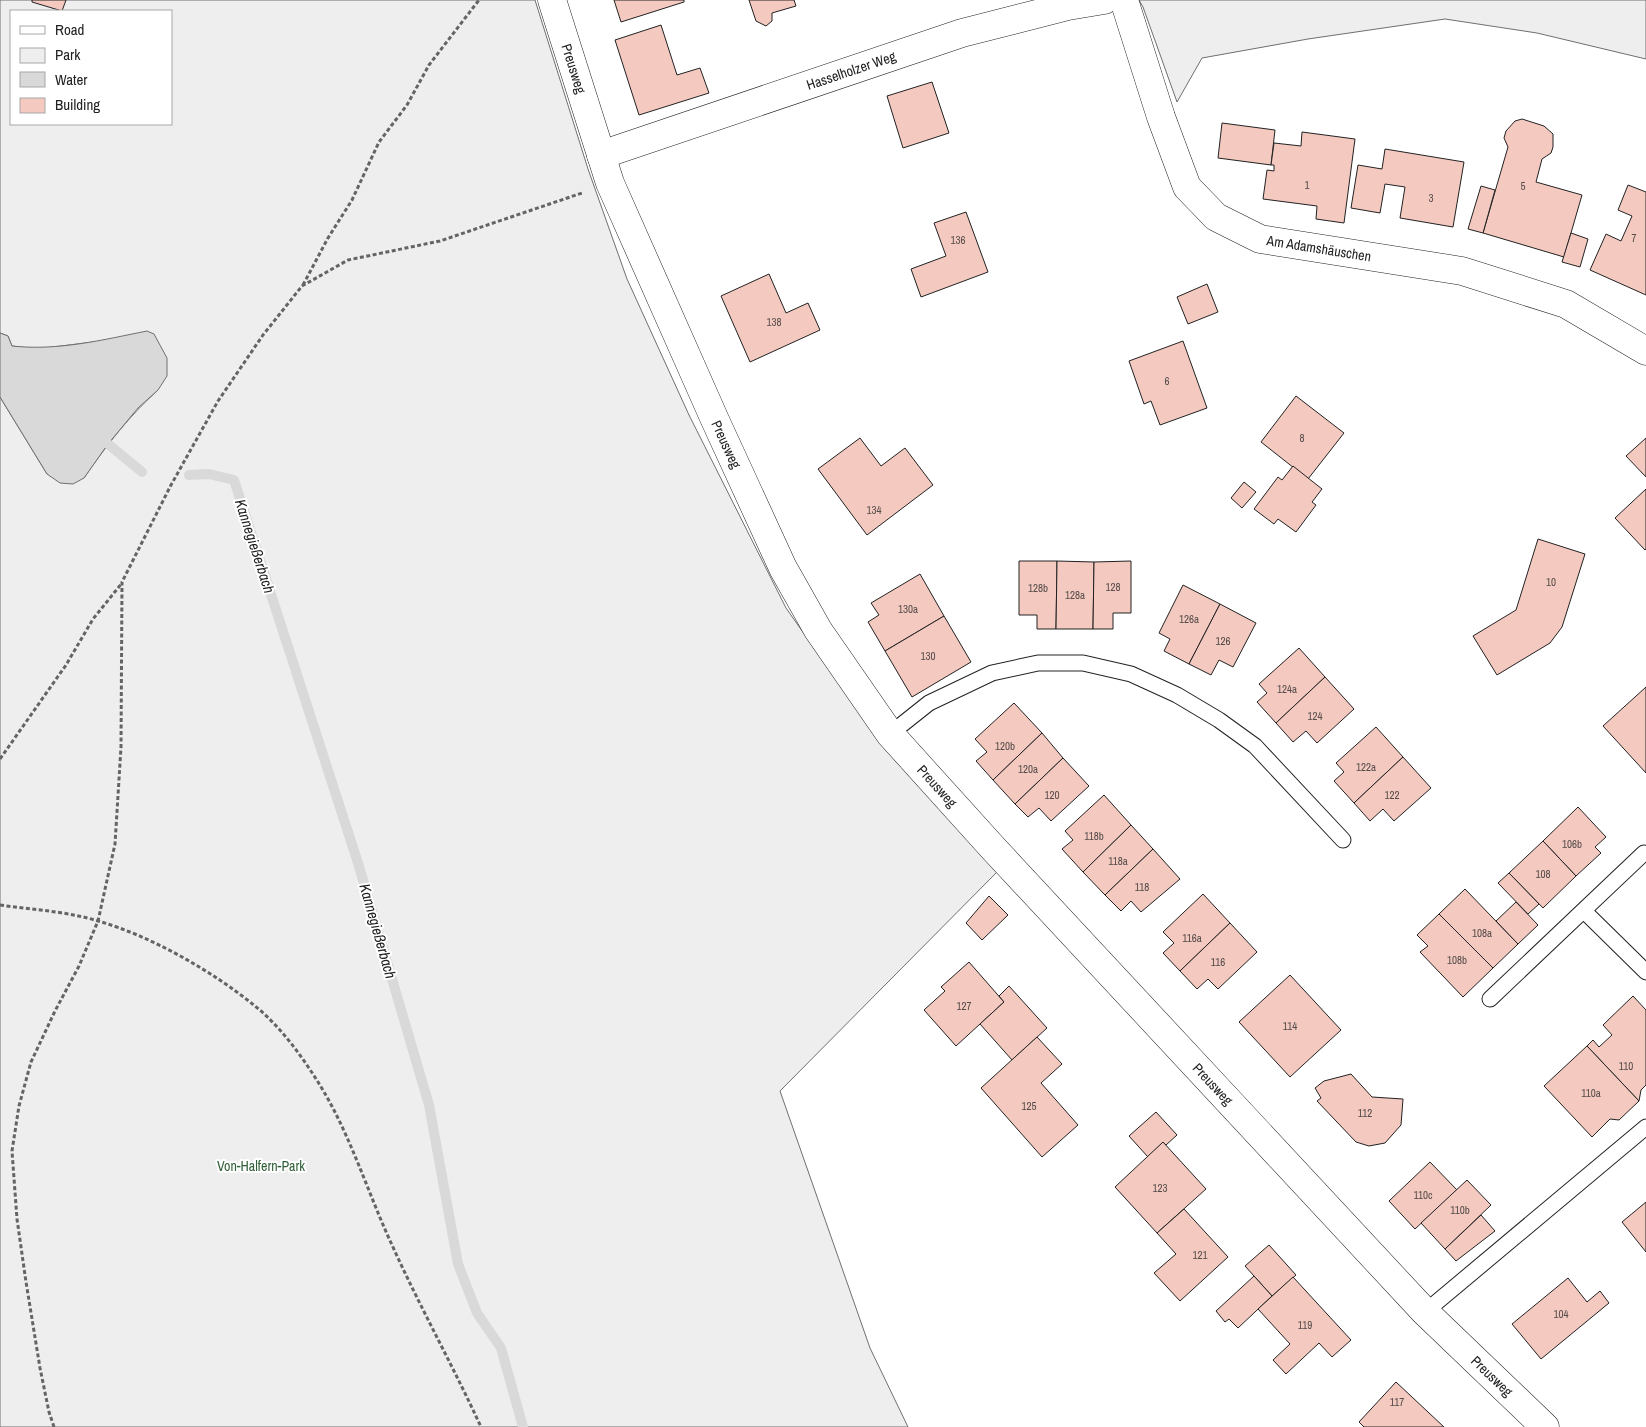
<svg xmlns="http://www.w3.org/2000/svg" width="1646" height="1427" font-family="'Archivo Narrow',sans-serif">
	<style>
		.green { fill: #eee; stroke: #6f6f6f; fill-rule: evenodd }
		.water { fill: #d9d9d9; stroke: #6f6f6f }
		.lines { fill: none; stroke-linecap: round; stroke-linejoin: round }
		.stream { stroke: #d9d9d9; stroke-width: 10 }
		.building { fill: #f3c9c0; stroke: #222 }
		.service-casing { stroke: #222; stroke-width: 17 }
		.minor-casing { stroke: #222; stroke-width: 29 }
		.path { stroke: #646464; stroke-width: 3; stroke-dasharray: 4 2.5; stroke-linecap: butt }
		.service { stroke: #fff; stroke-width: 15 }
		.minor { stroke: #fff; stroke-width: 28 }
		.labels { text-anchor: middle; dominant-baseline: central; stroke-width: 4; stroke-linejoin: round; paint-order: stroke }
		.number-label { font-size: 11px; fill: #564c4a }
		.street-label { font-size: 14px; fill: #222; stroke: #fff }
		.park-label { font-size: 14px; fill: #2f5e38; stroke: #fff }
		.water-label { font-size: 15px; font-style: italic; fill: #222; stroke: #fff }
	</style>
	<rect width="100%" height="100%" fill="#fff"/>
	<g class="green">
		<path d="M 0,0 L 535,0 L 588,169 L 627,279 L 689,415 L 786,608 L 885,749 L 1000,869 L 780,1091 L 870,1348 L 908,1427 L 0,1427 L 0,397 L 47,474 L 84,478 C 106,446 129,416 158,390 L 93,342 L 37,349 L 12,346 L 8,336 L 0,333 ZM 11,11 L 171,11 L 171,124 L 11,124 Z"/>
		<path d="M 1139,0 L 1646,0 L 1646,59 L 1537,33 L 1445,19 L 1308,39 L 1202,58 L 1177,102 L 1143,7 Z"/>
	</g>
	<path class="water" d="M 147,331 L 154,334 L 167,358 L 167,376 L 158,390 L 138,408 L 108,444 L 84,478 L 73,484 L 60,483 L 47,474 L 0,397 L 0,333 L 8,336 L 12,346 C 58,351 102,340 147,331 Z"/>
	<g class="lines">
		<g class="stream">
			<path d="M 108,444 L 142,472"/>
			<path d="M 189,475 L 209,474 L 234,480 L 358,863 L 429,1105 L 458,1264 L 477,1313 L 501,1348 L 523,1427"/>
		</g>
	</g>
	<g class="building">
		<path d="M 32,0 L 66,0 L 62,11 L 32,2 Z"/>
		<path d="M 614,0 L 684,0 L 684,2 L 621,22 Z"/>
		<path d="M 749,0 L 794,0 L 796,6 L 772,13 L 772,21 L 766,26 L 756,21 Z"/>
		<path d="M 661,25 L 677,75 L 700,68 L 709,93 L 639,115 L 615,40 Z"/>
		<path d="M 932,82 L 949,133 L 903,148 L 887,96 Z"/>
		<path d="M 1522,119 L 1544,126 L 1553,134 L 1553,147 L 1551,153 L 1542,159 L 1536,182 L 1582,195 L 1564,257 L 1483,233 L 1508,147 L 1504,138 L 1506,131 L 1515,121 Z"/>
		<path d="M 1222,123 L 1275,130 L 1271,165 L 1218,158 Z"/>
		<path d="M 1302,132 L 1355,139 L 1344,223 L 1316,219 L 1317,206 L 1263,199 L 1267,170 L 1274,171 L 1274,165 L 1271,165 L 1274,143 L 1301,146 Z"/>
		<path d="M 1385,149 L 1464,162 L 1453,227 L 1400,218 L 1405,187 L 1385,184 L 1380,213 L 1351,208 L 1358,165 L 1382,169 Z"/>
		<path d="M 1628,185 L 1646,192 L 1646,295 L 1590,270 L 1606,234 L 1621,241 L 1632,216 L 1618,210 Z"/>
		<path d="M 1481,186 L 1495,190 L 1483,233 L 1468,229 Z"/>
		<path d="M 966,212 L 988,272 L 921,297 L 911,269 L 946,256 L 934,223 Z"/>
		<path d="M 1571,233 L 1588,239 L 1580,267 L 1562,262 Z"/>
		<path d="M 769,274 L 786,313 L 808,303 L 820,330 L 750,362 L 721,296 Z"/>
		<path d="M 1207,284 L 1218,312 L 1188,324 L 1177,297 Z"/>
		<path d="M 1183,341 L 1207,408 L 1160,425 L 1151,401 L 1144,404 L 1129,361 Z"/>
		<path d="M 1296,396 L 1344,433 L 1308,479 L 1261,442 Z"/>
		<path d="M 860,438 L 881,466 L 905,448 L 933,485 L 867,535 L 818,469 Z"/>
		<path d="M 1646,438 L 1646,477 L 1626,456 Z"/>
		<path d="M 1293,466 L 1322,489 L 1312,502 L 1316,505 L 1296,532 L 1278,519 L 1274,524 L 1254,509 L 1278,477 L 1282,480 Z"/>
		<path d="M 1244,482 L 1256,492 L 1242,508 L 1231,498 Z"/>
		<path d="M 1646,489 L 1646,549 L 1645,550 L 1615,518 Z"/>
		<path d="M 1538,539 L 1585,554 L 1562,627 L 1550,643 L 1497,675 L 1473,636 L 1516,610 Z"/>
		<path d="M 1019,561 L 1057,561 L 1056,629 L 1037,629 L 1037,615 L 1019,615 Z"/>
		<path d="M 1057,561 L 1094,562 L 1093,629 L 1056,629 Z"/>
		<path d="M 1131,561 L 1131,613 L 1113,613 L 1113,629 L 1093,629 L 1094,562 Z"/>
		<path d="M 920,574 L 944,616 L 885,651 L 868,622 L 879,615 L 871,603 Z"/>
		<path d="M 1183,585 L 1220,604 L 1189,664 L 1164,651 L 1170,639 L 1159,633 Z"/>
		<path d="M 1220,604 L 1256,623 L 1233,667 L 1219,660 L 1211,675 L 1189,664 Z"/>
		<path d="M 944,616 L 971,662 L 912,697 L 885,651 Z"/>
		<path d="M 1299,648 L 1325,677 L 1276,723 L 1257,702 L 1267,693 L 1259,684 Z"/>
		<path d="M 1325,677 L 1354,709 L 1317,743 L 1306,731 L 1293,742 L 1276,723 Z"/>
		<path d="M 1646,687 L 1646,773 L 1603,726 Z"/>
		<path d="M 1014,703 L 1042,733 L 993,780 L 976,761 L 987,752 L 975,739 Z"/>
		<path d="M 1376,727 L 1403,757 L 1354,803 L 1334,781 L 1344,772 L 1336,763 Z"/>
		<path d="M 1042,733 L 1063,758 L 1015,804 L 993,780 Z"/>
		<path d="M 1403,757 L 1431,788 L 1394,821 L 1383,809 L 1370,821 L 1354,803 Z"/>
		<path d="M 1063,758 L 1089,786 L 1051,821 L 1039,808 L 1028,817 L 1015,804 Z"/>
		<path d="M 1104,795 L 1131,825 L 1083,872 L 1062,849 L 1073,840 L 1065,831 Z"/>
		<path d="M 1578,807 L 1606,837 L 1595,847 L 1601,853 L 1576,876 L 1543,841 Z"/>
		<path d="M 1131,825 L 1153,849 L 1105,895 L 1083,872 Z"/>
		<path d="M 1543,841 L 1576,876 L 1543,908 L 1509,873 Z"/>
		<path d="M 1153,849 L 1180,879 L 1141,912 L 1131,901 L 1121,911 L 1105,895 Z"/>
		<path d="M 1509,873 L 1539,904 L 1528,914 L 1498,883 Z"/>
		<path d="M 1465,889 L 1518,944 L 1493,968 L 1439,914 Z"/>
		<path d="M 1203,894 L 1230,923 L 1180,971 L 1163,953 L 1174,943 L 1163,932 Z"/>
		<path d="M 989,896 L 1008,915 L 982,940 L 966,923 Z"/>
		<path d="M 1516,902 L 1538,925 L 1518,944 L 1496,921 Z"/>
		<path d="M 1439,914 L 1493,968 L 1463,997 L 1420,952 L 1428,946 L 1417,935 Z"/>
		<path d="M 1230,923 L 1257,952 L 1218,989 L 1208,979 L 1197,989 L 1180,971 Z"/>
		<path d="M 969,962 L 1004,1002 L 956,1046 L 924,1010 L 945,991 L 941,987 Z"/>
		<path d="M 1290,975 L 1341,1030 L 1290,1077 L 1239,1022 Z"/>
		<path d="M 1009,986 L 1047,1028 L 1012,1060 L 980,1024 L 1004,1002 L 999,996 Z"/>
		<path d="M 1633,996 L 1646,1010 L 1646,1085 L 1641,1090 L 1639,1101 L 1587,1046 L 1593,1040 L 1599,1047 L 1612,1035 L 1603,1025 Z"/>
		<path d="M 1037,1037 L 1062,1064 L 1041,1083 L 1078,1125 L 1042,1157 L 981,1088 Z"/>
		<path d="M 1587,1046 L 1639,1101 L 1619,1120 L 1610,1119 L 1592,1137 L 1544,1086 Z"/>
		<path d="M 1351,1074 L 1372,1097 L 1403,1099 L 1401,1125 L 1385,1143 L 1369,1146 L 1356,1142 L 1317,1101 L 1321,1098 L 1315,1088 L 1324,1081 Z"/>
		<path d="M 1156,1112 L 1177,1135 L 1166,1145 L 1163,1142 L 1148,1157 L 1129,1136 Z"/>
		<path d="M 1163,1142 L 1206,1189 L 1157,1233 L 1115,1187 Z"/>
		<path d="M 1430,1162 L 1457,1190 L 1415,1229 L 1389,1201 Z"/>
		<path d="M 1467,1180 L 1491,1205 L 1445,1249 L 1421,1223 Z"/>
		<path d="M 1646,1202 L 1646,1252 L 1622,1222 Z"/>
		<path d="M 1184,1209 L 1228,1257 L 1180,1301 L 1154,1273 L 1176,1254 L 1157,1233 Z"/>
		<path d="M 1481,1215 L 1495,1231 L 1456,1261 L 1445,1249 Z"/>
		<path d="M 1269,1245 L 1296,1275 L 1272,1296 L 1245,1266 Z"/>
		<path d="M 1254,1276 L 1272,1296 L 1238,1328 L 1229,1319 L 1225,1322 L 1216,1311 Z"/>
		<path d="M 1293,1277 L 1351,1340 L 1332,1357 L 1319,1343 L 1286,1374 L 1273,1360 L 1290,1344 L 1258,1309 Z"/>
		<path d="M 1568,1278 L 1587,1302 L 1600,1291 L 1609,1303 L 1541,1359 L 1512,1324 Z"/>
		<path d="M 1396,1382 L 1444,1427 L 1364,1427 L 1359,1422 Z"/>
	</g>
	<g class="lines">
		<defs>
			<g id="service">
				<path d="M 890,734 L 929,703 L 992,673 L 1038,663 L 1083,663 L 1131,674 L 1177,695 L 1219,720 L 1255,746 L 1343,840"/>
				<path d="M 1584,911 L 1646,972"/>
				<path d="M 1490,999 L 1644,853"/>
				<path d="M 1425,1312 L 1646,1127"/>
			</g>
			<g id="minor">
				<path id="s1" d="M 552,0 L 610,183 L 715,420 L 783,568 L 818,630 L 890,734 L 993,848 L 1425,1312 L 1545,1427"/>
				<path id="s2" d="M 1124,0 L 1161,117 L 1187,187 L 1216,217 L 1260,239 L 1462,271 L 1566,304 L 1646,351"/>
				<path id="s3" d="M 601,155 L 962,33 L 1068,6 L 1104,0"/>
			</g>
		</defs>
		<use href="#service" class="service-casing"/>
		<use href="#minor" class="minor-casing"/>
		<g class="path">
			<path d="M 303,285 L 328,238 L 352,200 L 379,142 L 407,105 L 429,65 L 479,0"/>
			<path d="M 0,759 L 66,665 L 93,619 L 122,583"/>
			<path d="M 0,905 C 33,910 66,911 98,921 C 151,936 212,971 255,1006 C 280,1026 301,1055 318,1082 C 350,1133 367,1191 392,1245 C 420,1307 453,1366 481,1427"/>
			<path d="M 54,1427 L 49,1412 L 40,1368 L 26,1282 L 17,1219 L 12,1151 L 19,1106 L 31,1062 L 55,1011 L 79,966 L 98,921 L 115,844 L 121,747 L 122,582 L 171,485 L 218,401 L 263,335 L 302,286 L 348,260 L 440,241 L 582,193"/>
		</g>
		<use href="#service" class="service"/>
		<use href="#minor" class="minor"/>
	</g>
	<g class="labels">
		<g class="number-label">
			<text x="1307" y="185">1</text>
			<text x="1523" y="186">5</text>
			<text x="1431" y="198">3</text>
			<text x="1634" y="238">7</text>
			<text x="958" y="240">136</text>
			<text x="774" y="322">138</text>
			<text x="1167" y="381">6</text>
			<text x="1302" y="438">8</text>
			<text x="874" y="510">134</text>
			<text x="1551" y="582">10</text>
			<text x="1113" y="587">128</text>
			<text x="1038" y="588">128b</text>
			<text x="1075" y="595">128a</text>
			<text x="908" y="609">130a</text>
			<text x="1189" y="619">126a</text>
			<text x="1223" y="641">126</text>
			<text x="928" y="656">130</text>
			<text x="1287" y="689">124a</text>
			<text x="1315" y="716">124</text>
			<text x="1005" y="746">120b</text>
			<text x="1366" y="767">122a</text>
			<text x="1028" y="769">120a</text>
			<text x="1052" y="795">120</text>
			<text x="1392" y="795">122</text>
			<text x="1094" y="836">118b</text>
			<text x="1572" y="844">106b</text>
			<text x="1118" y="861">118a</text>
			<text x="1543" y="874">108</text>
			<text x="1142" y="887">118</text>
			<text x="1482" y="933">108a</text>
			<text x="1192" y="938">116a</text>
			<text x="1457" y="960">108b</text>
			<text x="1218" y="962">116</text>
			<text x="964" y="1006">127</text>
			<text x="1290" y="1026">114</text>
			<text x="1626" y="1066">110</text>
			<text x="1591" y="1093">110a</text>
			<text x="1029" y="1106">125</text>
			<text x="1365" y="1113">112</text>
			<text x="1160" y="1188">123</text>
			<text x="1423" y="1195">110c</text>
			<text x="1460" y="1210">110b</text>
			<text x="1200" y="1255">121</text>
			<text x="1561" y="1314">104</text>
			<text x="1305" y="1325">119</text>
			<text x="1397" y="1402">117</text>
		</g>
		<g class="street-label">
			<text stroke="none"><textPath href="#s1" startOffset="72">Preusweg</textPath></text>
			<text stroke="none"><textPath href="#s3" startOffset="264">Hasselholzer Weg</textPath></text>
			<text stroke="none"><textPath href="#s2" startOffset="348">Am Adamshäuschen</textPath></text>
			<text stroke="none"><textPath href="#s1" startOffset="478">Preusweg</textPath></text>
			<text stroke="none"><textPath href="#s1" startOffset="882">Preusweg</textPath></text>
			<text stroke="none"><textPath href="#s1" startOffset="1288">Preusweg</textPath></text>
			<text stroke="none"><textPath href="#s1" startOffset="1692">Preusweg</textPath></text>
		</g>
		<g class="park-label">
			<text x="261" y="1166">Von-Halfern-Park</text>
		</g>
		<g class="water-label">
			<text transform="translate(255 546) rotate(72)">Kannegießerbach</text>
			<text transform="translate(378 931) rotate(74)">Kannegießerbach</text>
		</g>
	</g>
	<rect x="10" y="10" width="162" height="115" fill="#ffffff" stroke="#a7a7a7"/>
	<rect x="20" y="26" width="25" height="8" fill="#ffffff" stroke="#a7a7a7"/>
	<text x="55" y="35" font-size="15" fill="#222222">Road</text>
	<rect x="20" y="48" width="25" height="15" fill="#eeeeee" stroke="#a7a7a7"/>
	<text x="55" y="60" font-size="15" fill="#222222">Park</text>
	<rect x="20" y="72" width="25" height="15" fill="#d9d9d9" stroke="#a7a7a7"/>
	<text x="55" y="85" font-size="15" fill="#222222">Water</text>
	<rect x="20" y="98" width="25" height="15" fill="#f3c9c0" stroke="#a7a7a7"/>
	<text x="55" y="110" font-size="15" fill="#222222">Building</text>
</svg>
